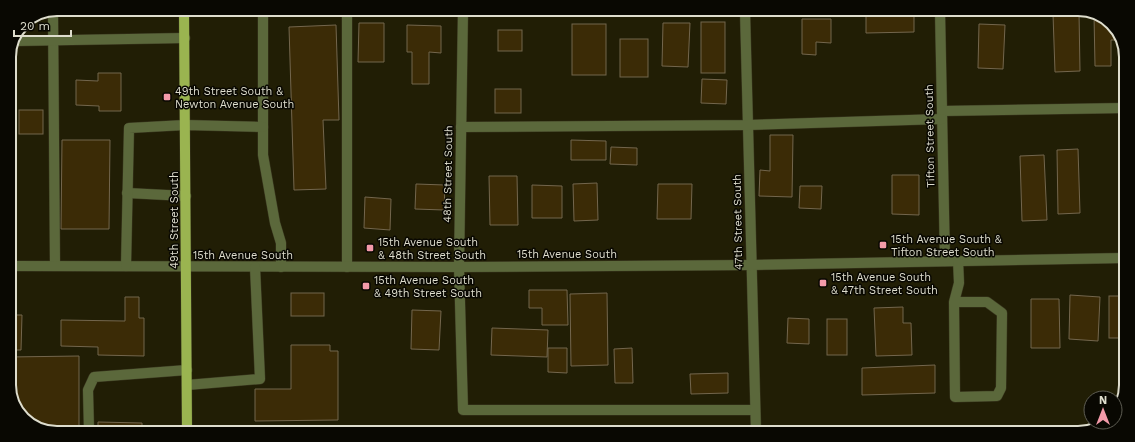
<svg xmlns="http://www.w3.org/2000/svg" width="1135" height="442" font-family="'Work Sans',sans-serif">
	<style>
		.building { fill: #3b2b06; stroke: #73664d }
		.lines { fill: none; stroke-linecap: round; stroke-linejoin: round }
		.minor-casing { stroke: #3b3921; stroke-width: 11 }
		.major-casing { stroke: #3b3921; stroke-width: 11 }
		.minor { stroke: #5b683b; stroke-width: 10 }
		.major { stroke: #9ab450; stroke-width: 10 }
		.poi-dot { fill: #f39aa9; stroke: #090802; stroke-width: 1.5 }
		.labels { text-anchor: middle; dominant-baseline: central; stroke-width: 3; stroke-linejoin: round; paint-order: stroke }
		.poi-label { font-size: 11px; fill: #deddcd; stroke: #090802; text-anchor: start }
		.street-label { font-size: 11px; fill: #deddcd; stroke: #090802 }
		.rim { fill: none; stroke: #deddcd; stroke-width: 2 }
	</style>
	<rect width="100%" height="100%" fill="#211e05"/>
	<g class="building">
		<rect x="88" y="9" width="57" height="7"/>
		<path d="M 866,11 L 914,11 L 914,32 L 866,33 Z"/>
		<path d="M 1079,13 L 1080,71 L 1055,72 L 1053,14 Z"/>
		<path d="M 1098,14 L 1116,28 L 1121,40 L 1111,40 L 1111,66 L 1095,66 L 1094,15 Z"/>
		<path d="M 802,19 L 831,19 L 831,43 L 816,42 L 816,55 L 802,54 Z"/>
		<rect x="701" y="22" width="24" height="51"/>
		<path d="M 359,23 L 384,23 L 384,62 L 358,62 Z"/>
		<path d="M 663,23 L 690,23 L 688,67 L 662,66 Z"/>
		<rect x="572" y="24" width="34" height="51"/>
		<path d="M 979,24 L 1005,25 L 1003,69 L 978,68 Z"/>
		<path d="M 336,25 L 339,120 L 323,120 L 326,189 L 294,190 L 289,27 Z"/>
		<path d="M 407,25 L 441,26 L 441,53 L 429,52 L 429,84 L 412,84 L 412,52 L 407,52 Z"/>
		<rect x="498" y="30" width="24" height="21"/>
		<rect x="620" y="39" width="28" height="38"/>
		<path d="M 98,73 L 121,73 L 121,111 L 99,111 L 99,106 L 76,105 L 76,80 L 98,81 Z"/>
		<path d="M 702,79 L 727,80 L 726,104 L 701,103 Z"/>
		<rect x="495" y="89" width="26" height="24"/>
		<rect x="19" y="110" width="24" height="24"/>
		<path d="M 770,135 L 793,135 L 792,197 L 759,196 L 760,170 L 770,171 Z"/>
		<path d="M 62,140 L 110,140 L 109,229 L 61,229 Z"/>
		<path d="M 571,140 L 606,141 L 606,160 L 571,160 Z"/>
		<path d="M 611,147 L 637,148 L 637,165 L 610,164 Z"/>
		<path d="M 1078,149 L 1080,213 L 1058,214 L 1057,150 Z"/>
		<path d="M 1044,155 L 1047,220 L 1022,221 L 1020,156 Z"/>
		<path d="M 892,175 L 919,175 L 919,215 L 892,214 Z"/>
		<path d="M 489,176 L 517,176 L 518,225 L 490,225 Z"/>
		<path d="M 597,183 L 598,220 L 574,221 L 573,184 Z"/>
		<path d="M 416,184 L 445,185 L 444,210 L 415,209 Z"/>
		<path d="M 658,184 L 692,184 L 691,219 L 657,219 Z"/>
		<path d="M 532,185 L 562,186 L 562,218 L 532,218 Z"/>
		<path d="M 800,186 L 822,186 L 821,209 L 799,208 Z"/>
		<path d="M 365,197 L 391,199 L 390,230 L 364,228 Z"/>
		<path d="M 529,290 L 567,290 L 568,325 L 542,325 L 542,308 L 529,308 Z"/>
		<rect x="291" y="293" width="33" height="23"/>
		<path d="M 607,293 L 608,365 L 571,366 L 570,294 Z"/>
		<path d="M 1070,295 L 1100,297 L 1098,341 L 1069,339 Z"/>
		<rect x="1109" y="296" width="15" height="42"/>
		<path d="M 125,297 L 139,297 L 139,318 L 144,318 L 144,356 L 98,355 L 98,347 L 61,346 L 61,320 L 125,321 Z"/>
		<path d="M 1031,299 L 1059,299 L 1060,348 L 1031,348 Z"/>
		<path d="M 903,307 L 903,323 L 911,323 L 912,355 L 876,356 L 874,308 Z"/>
		<path d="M 412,310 L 441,311 L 439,350 L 411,349 Z"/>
		<path d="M 9,315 L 22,315 L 21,350 L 9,350 Z"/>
		<path d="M 788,318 L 809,319 L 809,344 L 787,343 Z"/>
		<rect x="827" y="319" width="20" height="36"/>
		<path d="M 492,328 L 548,330 L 547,357 L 491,355 Z"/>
		<path d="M 291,345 L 330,345 L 330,351 L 338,351 L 338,420 L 255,421 L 255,389 L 291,389 Z"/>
		<path d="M 548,348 L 567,348 L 567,373 L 548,372 Z"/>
		<path d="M 632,348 L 633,383 L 615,383 L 614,349 Z"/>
		<path d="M 79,356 L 79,430 L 41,430 L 19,414 L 9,388 L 9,357 Z"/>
		<path d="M 935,365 L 935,393 L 862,395 L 862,368 Z"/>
		<path d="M 728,373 L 728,393 L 691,394 L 690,374 Z"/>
		<path d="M 98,422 L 142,423 L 142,431 L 98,431 Z"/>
	</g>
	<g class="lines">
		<defs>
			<g id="minor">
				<path d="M 263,10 L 263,155 L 275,223 L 281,243 L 281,267"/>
				<path d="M 347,10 L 347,267"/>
				<path d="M 463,10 L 459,267 L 463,410 L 755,410"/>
				<path d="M 53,11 L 55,265"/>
				<path d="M 745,11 L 756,432"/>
				<path d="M 940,11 L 945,261"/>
				<path d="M 15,41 L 185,38"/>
				<path d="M 942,111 L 1125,108"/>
				<path d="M 461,127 L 748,125 L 942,119"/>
				<path d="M 127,193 L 186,196"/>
				<path d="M 9,266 L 459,267 L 751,265 L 1124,258"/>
				<path d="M 126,266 L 129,128 L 185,125 L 263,127"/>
				<path d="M 954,302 L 955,397 L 997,396 L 1001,388 L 1002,313 L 987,302 L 954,302 L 959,283 L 958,260"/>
				<path d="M 187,385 L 260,379 L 255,267"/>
				<path d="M 89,430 L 88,390 L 94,377 L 187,370"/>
			</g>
			<path id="major" d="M 184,9 L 187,431"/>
		</defs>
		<use href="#minor" class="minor-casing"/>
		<use href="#major" class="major-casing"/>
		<use href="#minor" class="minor"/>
		<use href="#major" class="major"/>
	</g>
	<g class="poi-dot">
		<rect x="163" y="93" width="8" height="8" rx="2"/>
		<rect x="879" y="241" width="8" height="8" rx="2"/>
		<rect x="366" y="244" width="8" height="8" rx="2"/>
		<rect x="819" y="279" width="8" height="8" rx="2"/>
		<rect x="362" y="282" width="8" height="8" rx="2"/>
	</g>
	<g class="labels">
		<g class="poi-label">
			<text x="175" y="91">49th Street South &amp;<tspan x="175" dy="13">Newton Avenue South</tspan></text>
			<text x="891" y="239">15th Avenue South &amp;<tspan x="891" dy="13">Tifton Street South</tspan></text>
			<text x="378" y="242">15th Avenue South<tspan x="378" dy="13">&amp; 48th Street South</tspan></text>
			<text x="831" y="277">15th Avenue South<tspan x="831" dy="13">&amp; 47th Street South</tspan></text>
			<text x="374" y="280">15th Avenue South<tspan x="374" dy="13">&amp; 49th Street South</tspan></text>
		</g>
		<g class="street-label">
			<text transform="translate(930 136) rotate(-91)">Tifton Street South</text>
			<text transform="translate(448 174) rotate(-89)">48th Street South</text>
			<text transform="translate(174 220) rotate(-90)">49th Street South</text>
			<text transform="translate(738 222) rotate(-91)">47th Street South</text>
			<text x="567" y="254">15th Avenue South</text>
			<text x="243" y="255">15th Avenue South</text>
		</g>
	</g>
	<path d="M0 0H1135V442H0ZM57 16H1078A41 41 0 0 1 1119 57V385A41 41 0 0 1 1078 426H57A41 41 0 0 1 16 385V57A41 41 0 0 1 57 16Z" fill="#090802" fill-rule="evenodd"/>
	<path class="rim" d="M57 16H1078A41 41 0 0 1 1119 57V385A41 41 0 0 1 1078 426H57A41 41 0 0 1 16 385V57A41 41 0 0 1 57 16Z"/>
	<g transform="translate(1103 410)"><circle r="19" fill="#090802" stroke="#5e5d53"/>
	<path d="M0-3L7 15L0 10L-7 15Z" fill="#f39aa9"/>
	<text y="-6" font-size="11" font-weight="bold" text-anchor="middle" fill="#deddcd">N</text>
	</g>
	<path d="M14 30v6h57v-6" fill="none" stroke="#deddcd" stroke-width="2"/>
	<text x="20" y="30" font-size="12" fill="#deddcd" stroke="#090802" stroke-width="3" paint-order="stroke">20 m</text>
</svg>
